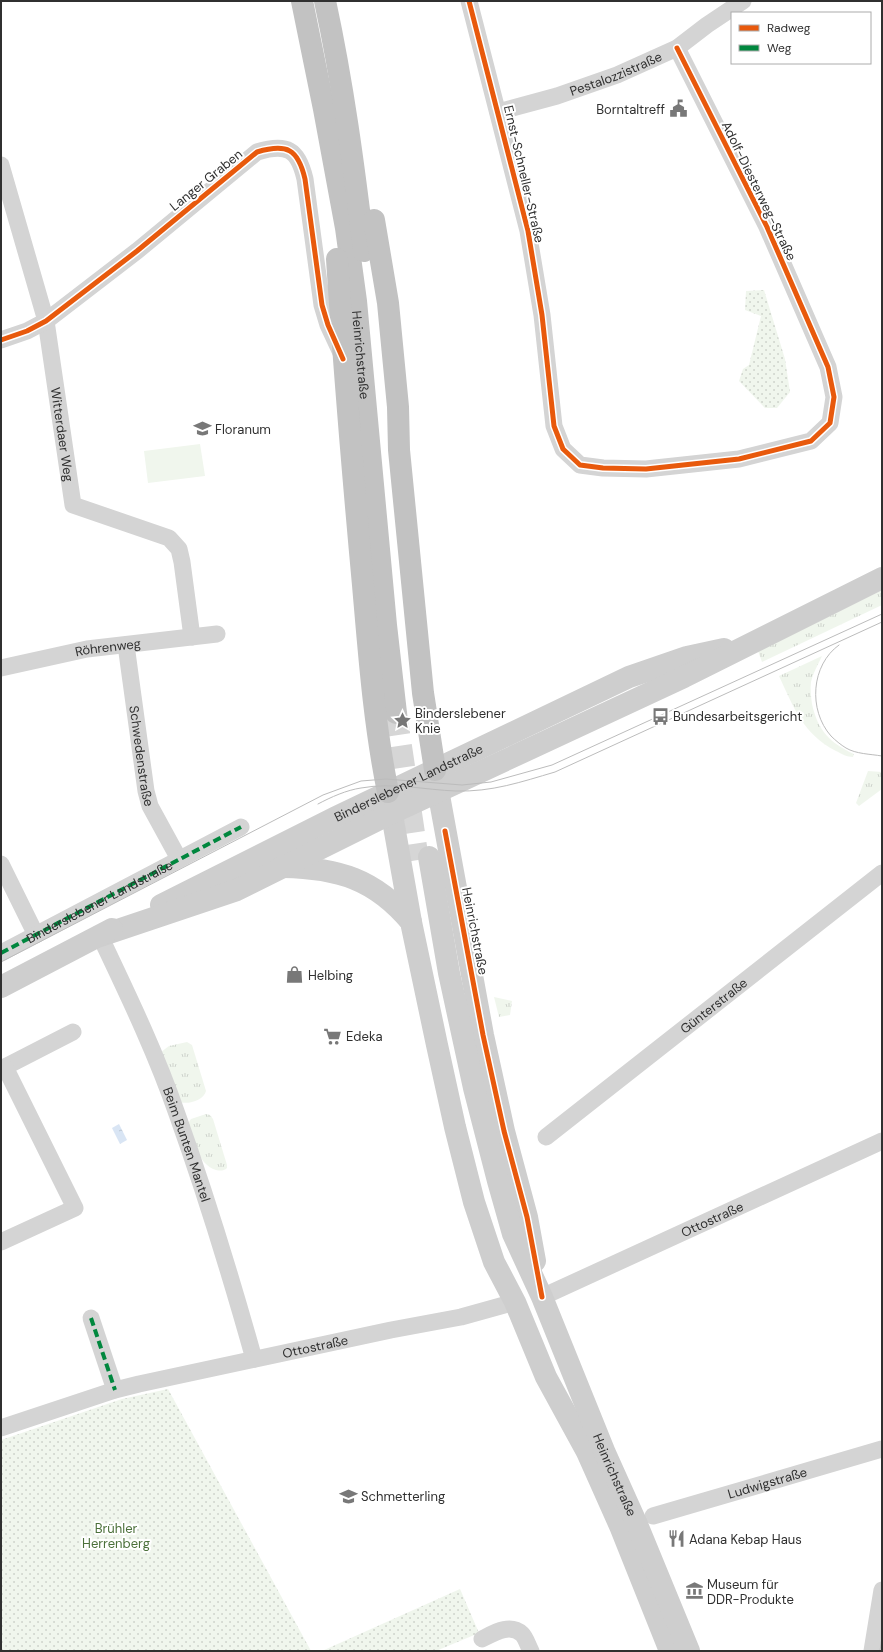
<svg xmlns="http://www.w3.org/2000/svg" width="883" height="1652" font-family="'DM Sans',sans-serif">
	<style>
		.grass { fill: url(#grass-tufts) }
		.park { fill: url(#park-dots) }
		.pitch { fill: #f0f6ed }
		.water { fill: url(#water-ripples) }
		.lines { fill: none; stroke-linecap: round; stroke-linejoin: round }
		.secondary-tunnel { stroke: #d6d6d6; stroke-width: 22; stroke-dasharray: 22 11; stroke-linecap: butt }
		.street { stroke: #d4d4d4; stroke-width: 17 }
		.secondary { stroke: #cecece; stroke-width: 22 }
		.highway { stroke: #c2c2c2; stroke-width: 22 }
		.tram { stroke: #bcbcbc; stroke-width: 1 }
		.quiet { stroke: #00873e; stroke-width: 4; stroke-dasharray: 8 4; stroke-linecap: butt }
		.cycleway-casing { stroke: #fff; stroke-width: 8 }
		.cycleway { stroke: #e8590c; stroke-width: 5 }
		.labels { text-anchor: middle; dominant-baseline: central; stroke-width: 4; stroke-linejoin: round; paint-order: stroke }
		.street-label { font-size: 13px; fill: #303030; stroke: #fff }
		.poi-label { font-size: 13px; fill: #303030; stroke: #fff; text-anchor: start }
		.park-label { font-size: 13px; fill: #4b703a; stroke: #fff }
	</style>
	<defs>
		<pattern id="grass-tufts" width="24" height="20" patternUnits="userSpaceOnUse"><rect width="24" height="20" fill="#f0f6ed"/><path d="M3 7l-1-3M5 7V3M7 7l1-3M15 17l-1-3M17 17v-4M19 17l1-3" fill="none" stroke="#ced3cc"/></pattern>
		<pattern id="park-dots" width="8" height="8" patternUnits="userSpaceOnUse"><rect width="8" height="8" fill="#f0f6ed"/><path d="M2 2h.1M6 6h.1" fill="none" stroke="#ced3cc" stroke-width="1.8" stroke-linecap="round"/></pattern>
		<pattern id="water-ripples" width="26" height="14" patternUnits="userSpaceOnUse"><rect width="26" height="14" fill="#d9e5f4"/><path d="M2 4q2-2 4 0t4 0M15 11q2-2 4 0t4 0" fill="none" stroke="#bbc5d2"/></pattern>
	</defs>
	<rect width="100%" height="100%" fill="#fff"/>
	<g class="grass">
		<path d="M 882,590 L 882,605 L 762,662 L 758,651 Z"/>
		<path d="M 822,656 C 818,665 813,673 811,682 C 810,689 811,697 812,704 C 818,731 830,743 854,754 L 853,757 C 847,757 842,754 836,751 C 803,734 794,708 779,676 Z"/>
		<path d="M 868,771 L 882,772 L 882,789 L 859,806 L 856,803 Z"/>
		<path d="M 494,997 L 512,1001 L 510,1015 L 499,1017 Z"/>
		<path d="M 187,1042 L 192,1045 L 206,1091 C 204,1100 188,1105 180,1102 L 161,1052 L 169,1046 Z"/>
		<path d="M 206,1114 L 210,1115 L 213,1119 L 227,1165 L 227,1168 C 224,1171 220,1171 216,1170 C 197,1164 194,1139 188,1123 L 191,1119 Z"/>
	</g>
	<g class="park">
		<path d="M 764,290 L 785,359 L 790,392 L 777,408 L 765,408 L 739,381 L 743,369 L 749,365 L 761,316 L 745,310 L 746,291 Z"/>
		<path d="M 168,1389 L 311,1651 L 1,1651 L 1,1440 L 122,1399 Z"/>
		<path d="M 460,1589 L 479,1633 L 436,1651 L 322,1651 Z"/>
	</g>
	<path class="pitch" d="M 200,444 L 205,476 L 148,483 L 144,451 Z"/>
	<path class="water" d="M 119,1124 L 127,1140 L 120,1144 L 112,1128 Z"/>
	<g class="lines">
		<path class="secondary-tunnel" d="M 396,713 L 418,860"/>
		<g class="street">
			<path d="M 469,1 L 528,231 L 542,315 L 554,426 L 563,449 L 580,465 L 603,468 L 646,469 L 739,459 L 811,441 L 830,423 L 834,397 L 828,367 L 767,227 L 677,48"/>
			<path id="s1" d="M 498,112 L 557,96 L 617,75 L 677,48 L 707,25 L 743,1"/>
			<path id="s2" d="M 1,165 L 46,321 L 73,505 L 169,538 L 179,549 L 182,562 L 192,637"/>
			<path d="M 1,340 L 27,331 L 46,321 L 137,251 L 257,152 C 287,143 298,149 305,179 L 322,305 L 328,325 L 341,353"/>
			<path id="s3" d="M 126,645 L 146,791 L 150,806 L 179,859"/>
			<path id="s4" d="M 1,668 L 87,649 L 217,634"/>
			<path d="M 1,864 L 36,935"/>
			<path id="s5" d="M 100,936 C 128,995 156,1053 177,1114 C 206,1195 231,1277 254,1359"/>
			<path id="s6" d="M 1,953 L 241,827"/>
			<path d="M 1,1069 L 73,1032"/>
			<path id="s7" d="M 546,1137 L 882,873"/>
			<path d="M 1,1242 L 75,1208 L 5,1067"/>
			<path id="s8" d="M 542,1297 L 882,1141"/>
			<path d="M 91,1318 L 115,1390"/>
			<path id="s9" d="M 1,1428 L 115,1390 L 139,1384 L 391,1330 L 461,1317 L 515,1302"/>
			<path id="s10" d="M 653,1516 L 882,1449"/>
			<path d="M 482,1639 C 494,1633 510,1623 522,1634 C 526,1638 528,1646 531,1651"/>
			<path d="M 872,1651 L 882,1590"/>
		</g>
		<g class="secondary">
			<path d="M 436,779 L 483,1035 L 504,1131 L 527,1217 L 535,1261"/>
			<path d="M 388,792 L 411,922 L 437,1045 L 455,1127 L 474,1202 L 494,1262 L 515,1302 L 546,1377 L 587,1452 L 620,1526 L 670,1651"/>
			<path id="s11" d="M 429,857 L 449,973 L 474,1088 L 498,1181 L 513,1234 L 542,1297 L 605,1453 L 636,1522 L 689,1651"/>
			<path d="M 283,867 C 338,868 375,879 411,922"/>
			<path id="s12" d="M 161,905 L 336,817 L 629,677 L 687,657 L 724,649"/>
			<path d="M 100,936 L 237,890 L 392,813 L 684,677 L 882,578"/>
			<path d="M 1,987 L 112,929"/>
		</g>
		<g class="highway">
			<path id="s13" d="M 302,1 L 324,109 L 346,228 L 356,301 L 386,625 L 396,713"/>
			<path d="M 325,1 C 343,84 354,167 364,251"/>
			<path d="M 374,220 L 388,303 L 398,407 L 399,450 L 423,693 L 435,770"/>
			<path d="M 337,259 C 344,368 353,476 363,585 C 369,654 374,724 388,792"/>
		</g>
		<g class="tram">
			<path d="M 839,645 C 811,665 808,710 831,736 C 835,740 841,745 846,748 C 856,754 870,754 882,756"/>
			<path d="M 318,804 C 331,797 347,790 361,788 C 393,782 425,790 456,791 C 492,792 521,782 555,772 L 882,622"/>
			<path d="M 1,962 L 323,795 L 361,781 L 386,779 L 462,785 L 491,782 L 552,765 L 882,614"/>
			<path d="M 880,1651 L 882,1637"/>
		</g>
		<g class="quiet">
			<path d="M 1,953 L 241,827"/>
			<path d="M 91,1318 L 115,1390"/>
		</g>
		<defs>
			<g id="cycleway">
				<path d="M 469,1 L 528,231 L 542,315 L 554,426 L 563,449 L 580,465 L 603,468 L 646,469 L 739,459 L 811,441 L 830,423 L 834,397 L 828,367 L 767,227 L 677,48"/>
				<path d="M 1,340 L 27,331 L 46,321 L 137,251 L 257,152 C 287,143 298,149 305,179 L 322,305 L 328,325 L 343,359"/>
				<path d="M 445,831 L 483,1035 L 504,1131 L 527,1217 L 542,1297"/>
			</g>
		</defs>
		<use href="#cycleway" class="cycleway-casing"/>
		<use href="#cycleway" class="cycleway"/>
	</g>
	<defs>
		<symbol id="civic-bare" viewBox="-9 -9 18 18"><path d="M-.6-6.5H3V-4.5H.6V-3L4-1V1h2V6H-6V1h2V-1L-.6-3ZM-1.2 2.5V6h2.4V2.5Z" fill="#787878" stroke="#fff" stroke-width="2.5" paint-order="stroke"/></symbol>
		<symbol id="school-bare" viewBox="-9 -9 18 18"><path d="M0-5L7-2L0 1L-7-2ZM-4 1L0 2.5L4 1V4Q0 6-4 4Z" fill="#787878" stroke="#fff" stroke-width="2.5" paint-order="stroke"/></symbol>
		<symbol id="bus-bare" viewBox="-9 -9 18 18"><path d="M-5-6H5V4H4V6H2V4H-2V6H-4V4H-5ZM-3.5-4V0h7V-4ZM-3.5 1.2v1.5H-2V1.2ZM2 1.2v1.5H3.5V1.2Z" fill="#787878" stroke="#fff" stroke-width="2.5" paint-order="stroke"/></symbol>
		<symbol id="sight-bare" viewBox="-9 -9 18 18"><path d="M0-6L1.8-2.2L6-1.7L2.9 1.2L3.7 5.4L0 3.3L-3.7 5.4L-2.9 1.2L-6-1.7L-1.8-2.2Z" fill="#787878" stroke="#fff" stroke-width="2.5" paint-order="stroke"/></symbol>
		<symbol id="shop-bare" viewBox="-9 -9 18 18"><path d="M-5-2.5h2.3a2.7 3.5 0 0 1 5.4 0H5L5.5 6h-11ZM-1.5-2.5h3a1.5 2.3 0 0 0-3 0Z" fill="#787878" stroke="#fff" stroke-width="2.5" paint-order="stroke"/></symbol>
		<symbol id="supermarket-bare" viewBox="-9 -9 18 18"><path d="M-6-5.5h2.5l.6 2H6L4.5 2H-2.5L-4.4-4H-6ZM-1.5 3.2a1.3 1.3 0 1 0 .1 0ZM3 3.2a1.3 1.3 0 1 0 .1 0Z" fill="#787878" stroke="#fff" stroke-width="2.5" paint-order="stroke"/></symbol>
		<symbol id="restaurant-bare" viewBox="-9 -9 18 18"><path d="M-5-6h1v4h1v-4h1v4h1v-4h1v5L-1.5 .5V6h-2V.5L-5-1ZM5-6V6H3V1.5H1.5Q1.5-4 5-6Z" fill="#787878" stroke="#fff" stroke-width="2.5" paint-order="stroke"/></symbol>
		<symbol id="museum-bare" viewBox="-9 -9 18 18"><path d="M0-6L6-3V-2H-6V-3ZM-5-1h2V3h-2ZM-1-1h2V3h-2ZM3-1h2V3H3ZM-6 4H6V6H-6Z" fill="#787878" stroke="#fff" stroke-width="2.5" paint-order="stroke"/></symbol>
	</defs>
	<g fill-rule="evenodd">
		<use href="#civic-bare" x="666" y="96" width="25" height="25"/>
		<use href="#school-bare" x="190" y="416" width="25" height="25"/>
		<use href="#bus-bare" x="648" y="704" width="25" height="25"/>
		<use href="#sight-bare" x="390" y="708" width="25" height="25"/>
		<use href="#shop-bare" x="282" y="962" width="25" height="25"/>
		<use href="#supermarket-bare" x="320" y="1024" width="25" height="25"/>
		<use href="#school-bare" x="336" y="1484" width="25" height="25"/>
		<use href="#restaurant-bare" x="664" y="1526" width="25" height="25"/>
		<use href="#museum-bare" x="682" y="1578" width="25" height="25"/>
	</g>
	<g class="labels">
		<g class="street-label">
			<text stroke="none"><textPath href="#s1" startOffset="124">Pestalozzistraße</textPath></text>
			<text transform="translate(524 174) rotate(77)">Ernst-Schneller-Straße</text>
			<text transform="translate(206 180) rotate(-39)">Langer Graben</text>
			<text transform="translate(759 191) rotate(64)">Adolf-Diesterweg-Straße</text>
			<text stroke="none"><textPath href="#s13" startOffset="359">Heinrichstraße</textPath></text>
			<text stroke="none"><textPath href="#s2" startOffset="277">Witterdaer Weg</textPath></text>
			<text stroke="none"><textPath href="#s4" startOffset="109">Röhrenweg</textPath></text>
			<text stroke="none"><textPath href="#s3" startOffset="112">Schwedenstraße</textPath></text>
			<text stroke="none"><textPath href="#s12" startOffset="276">Binderslebener Landstraße</textPath></text>
			<text stroke="none"><textPath href="#s6" startOffset="111">Binderslebener Landstraße</textPath></text>
			<text transform="translate(475 931) rotate(79)">Heinrichstraße</text>
			<text stroke="none"><textPath href="#s7" startOffset="213">Günterstraße</textPath></text>
			<text stroke="none"><textPath href="#s5" startOffset="226">Beim Bunten Mantel</textPath></text>
			<text stroke="none"><textPath href="#s8" startOffset="187">Ottostraße</textPath></text>
			<text stroke="none"><textPath href="#s9" startOffset="325">Ottostraße</textPath></text>
			<text stroke="none"><textPath href="#s11" startOffset="648">Heinrichstraße</textPath></text>
			<text stroke="none"><textPath href="#s10" startOffset="119">Ludwigstraße</textPath></text>
		</g>
		<g class="poi-label">
			<text x="665" y="109" text-anchor="end">Borntaltreff</text>
			<text x="215" y="429">Floranum</text>
			<text x="415" y="713">Binderslebener<tspan x="415" dy="15">Knie</tspan></text>
			<text x="673" y="716">Bundesarbeitsgericht</text>
			<text x="308" y="975">Helbing</text>
			<text x="346" y="1036">Edeka</text>
			<text x="361" y="1496">Schmetterling</text>
			<text x="689" y="1539">Adana Kebap Haus</text>
			<text x="707" y="1584">Museum für<tspan x="707" dy="15">DDR-Produkte</tspan></text>
		</g>
		<g class="park-label">
			<text x="116" y="1528">Brühler<tspan x="116" dy="15">Herrenberg</tspan></text>
		</g>
	</g>
	<rect width="883" height="1652" fill="none" stroke="#303030" stroke-width="4"/>
	<rect x="731" y="12" width="140" height="52" fill="#ffffff" stroke="#acacac"/>
	<rect x="739" y="25" width="20" height="6" fill="#e8590c" stroke="#acacac"/>
	<text x="767" y="32" font-size="12" fill="#303030">Radweg</text>
	<rect x="739" y="45" width="20" height="6" fill="#00873e" stroke="#acacac"/>
	<text x="767" y="52" font-size="12" fill="#303030">Weg</text>
</svg>
